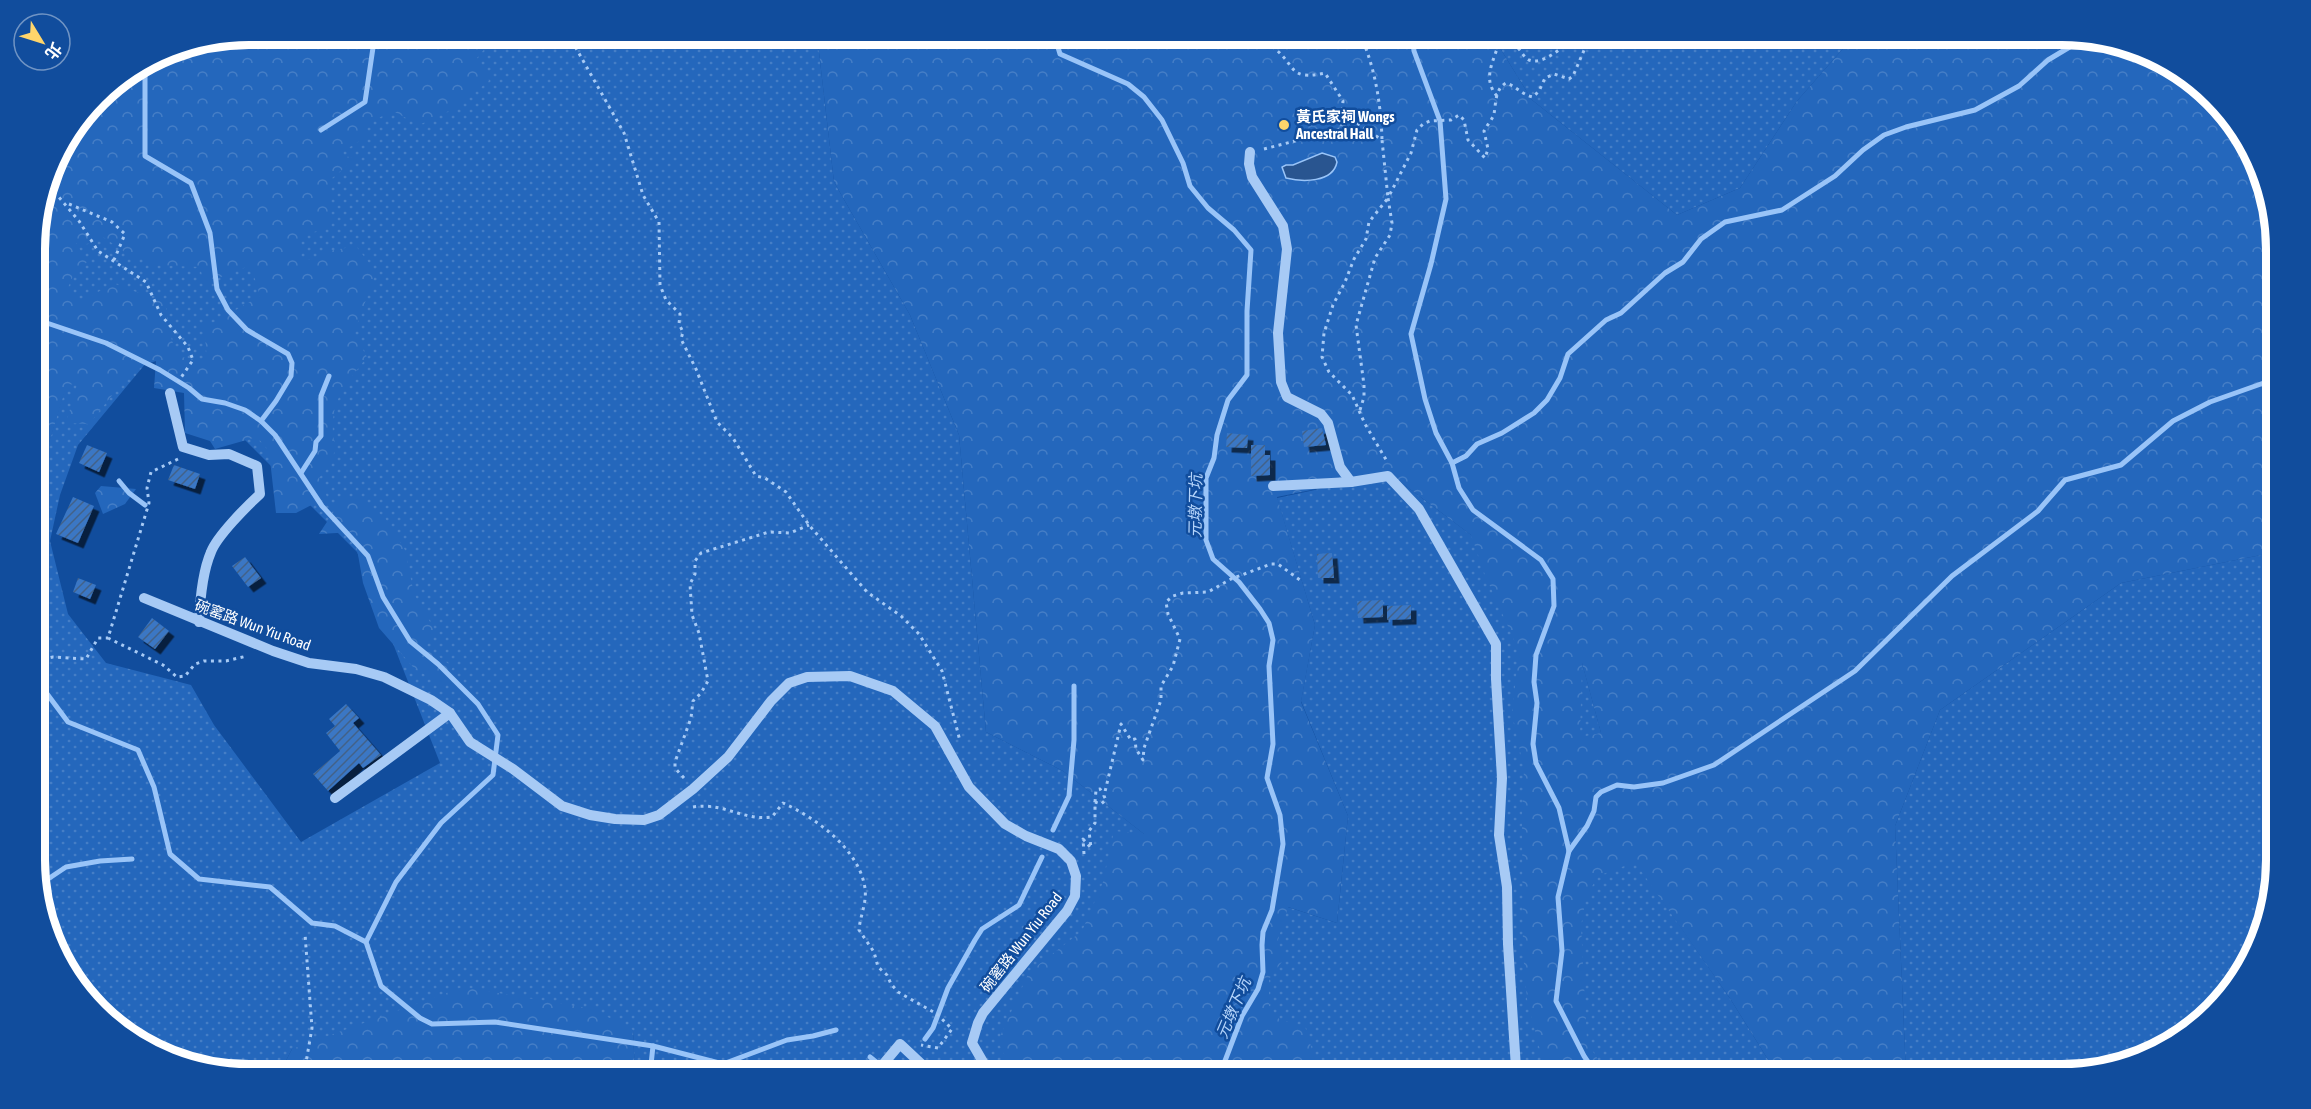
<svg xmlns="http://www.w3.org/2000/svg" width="2311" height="1109" font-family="'Asap Condensed','Noto Sans TC',sans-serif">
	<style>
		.grass { fill: url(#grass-dots); fill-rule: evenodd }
		.forest { fill: url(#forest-crowns); fill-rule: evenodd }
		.water { fill: #295590; stroke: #99c4f8; stroke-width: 1.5 }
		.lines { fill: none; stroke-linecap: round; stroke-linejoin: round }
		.stream { stroke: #99c4f8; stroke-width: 5 }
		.building { fill: url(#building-hatch); filter: url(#shadow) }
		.path { stroke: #a7caf5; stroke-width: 3; stroke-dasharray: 3 4.5; stroke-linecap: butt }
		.minor { stroke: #a7caf5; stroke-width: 10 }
		.poi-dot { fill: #ffd56b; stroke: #114d9d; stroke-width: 2 }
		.labels { text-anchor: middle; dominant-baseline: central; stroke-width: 5; stroke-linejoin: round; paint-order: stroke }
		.poi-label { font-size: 15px; font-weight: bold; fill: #fff; stroke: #114d9d; text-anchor: start }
		.street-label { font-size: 15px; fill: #fff; stroke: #114d9d }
		.water-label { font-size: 16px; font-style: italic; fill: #b4d4fb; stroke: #114d9d }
		.rim { fill: none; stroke: #fff; stroke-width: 8 }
	</style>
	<defs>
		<pattern id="grass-dots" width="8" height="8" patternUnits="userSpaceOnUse" patternTransform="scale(1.5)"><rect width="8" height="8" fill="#2467bc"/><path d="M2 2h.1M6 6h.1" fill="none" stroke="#457ec6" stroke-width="1.8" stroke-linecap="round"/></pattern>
		<pattern id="forest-crowns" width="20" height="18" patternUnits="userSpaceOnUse" patternTransform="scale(1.5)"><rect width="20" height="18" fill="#2467bc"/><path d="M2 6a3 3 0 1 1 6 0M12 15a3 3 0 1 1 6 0" fill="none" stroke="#457ec6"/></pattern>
		<pattern id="building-hatch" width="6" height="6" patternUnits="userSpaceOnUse" patternTransform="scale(1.5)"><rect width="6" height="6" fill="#3a77c4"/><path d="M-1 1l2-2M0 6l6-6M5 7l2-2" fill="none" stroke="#436288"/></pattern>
		<filter id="shadow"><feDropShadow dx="5.5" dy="5.5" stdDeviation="0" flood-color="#0009"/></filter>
	</defs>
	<rect width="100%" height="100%" fill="#114d9d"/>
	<g class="grass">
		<path d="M 249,34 L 817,35 L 834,182 L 910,315 L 959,435 L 986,732 L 1063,771 L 1202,879 L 1337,923 L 1348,816 L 1301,701 L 1315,625 L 1277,498 L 1390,474 L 1567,607 L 1636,862 L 1731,1000 L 1777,1074 L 635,1074 L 633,1030 L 292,1049 L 279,1074 L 249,1074 L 154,1053 L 79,990 L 36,889 L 36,486 L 74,358 L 35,234 L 57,154 L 107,88 L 167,51 ZM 156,351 L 357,552 L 440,763 L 301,842 L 214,725 L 191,685 L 106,663 L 68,614 L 50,541 L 60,495 L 78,445 Z"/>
		<path d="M 1492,35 L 1855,35 L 1797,101 L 1740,188 L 1677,215 L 1532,100 Z"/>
		<path d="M 2276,552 L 2276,861 L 2255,955 L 2181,1039 L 2076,1074 L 1906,1074 L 1895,826 L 1940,710 L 2121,583 Z"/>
	</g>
	<g class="forest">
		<path d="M 249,35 L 496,35 L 477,58 L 489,81 L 451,110 L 419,125 L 393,111 L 366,124 L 366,137 L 337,155 L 356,158 L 331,179 L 330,226 L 301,237 L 300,259 L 313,260 L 329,251 L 356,246 L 376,272 L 354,333 L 367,357 C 355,373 337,393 334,413 C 328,443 346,450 319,478 L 327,497 L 296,513 L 276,513 L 269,451 L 257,437 L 215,449 L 210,441 L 185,433 L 184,393 L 154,388 L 156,361 L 134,368 L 89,424 L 66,423 L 77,385 L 67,384 L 36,486 L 35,234 L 57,154 L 107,88 L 167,51 ZM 103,237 L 132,257 L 149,258 L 151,265 L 200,267 L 204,284 L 246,267 L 254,276 L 260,296 L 215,322 L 204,325 L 207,361 L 181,357 L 172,341 L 165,303 L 113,283 L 83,301 L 67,290 L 73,276 L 87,262 L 76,243 L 87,244 Z"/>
		<path d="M 817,35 L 1492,35 L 1532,100 L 1677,215 L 1740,188 L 1797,101 L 1855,35 L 2062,35 L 2157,56 L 2232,119 L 2275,221 L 2276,552 L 2121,583 L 1940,710 L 1895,826 L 1906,1074 L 1777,1074 L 1731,1000 L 1635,862 L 1598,876 L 1586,897 L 1581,926 L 1587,1042 L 1607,1074 L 1546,1074 L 1527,999 L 1523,952 L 1522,816 L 1524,770 L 1512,713 L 1519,651 L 1485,575 L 1471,535 L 1390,474 L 1277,497 L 1315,625 L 1301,702 L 1348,816 L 1337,923 L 1288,907 L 1278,940 L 1284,959 L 1269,979 L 1269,1006 L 1280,1020 L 1305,1026 L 1319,1074 L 1013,1074 L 998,1041 L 1029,972 L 1082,931 L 1103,882 L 1114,831 L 1144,834 L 1063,771 L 986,732 L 959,435 L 910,315 L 834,182 ZM 1582,663 L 1601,733 L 1581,737 L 1580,737 Z"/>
		<path d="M 101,486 L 136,489 L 125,504 L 103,514 L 95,493 Z"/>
		<path d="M 359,497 L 385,518 L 405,550 L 414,594 L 437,634 L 424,646 L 453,667 L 441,685 L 413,667 L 379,628 L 363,583 L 354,532 L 319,534 L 342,499 Z"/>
		<path d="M 463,987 L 592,1009 L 633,1030 L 635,1074 L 279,1074 L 292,1049 Z"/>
	</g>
	<path class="water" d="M 1322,153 L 1335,157 L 1337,162 C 1333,183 1302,182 1286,178 L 1282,167 L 1286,165 L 1293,165 Z"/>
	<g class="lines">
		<g class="stream">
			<path d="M 1054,34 L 1060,54 L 1128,84 L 1144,97 L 1162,120 L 1183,163 L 1190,186 L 1208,208 L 1234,230 L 1251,250 L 1247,311 L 1247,375 L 1228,400 L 1217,435 L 1214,458 L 1206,478 L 1206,540 L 1213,559 L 1239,582 L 1260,609 L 1269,623 L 1273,640 L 1269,666 L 1273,744 L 1267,778 L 1280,815 L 1283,844 L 1272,910 L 1263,932 L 1262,945 L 1263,972 L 1258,989 L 1242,1016 L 1220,1074"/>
			<path d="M 1412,34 L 1414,51 L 1440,121 L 1446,199 L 1431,264 L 1411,334 L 1425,399 L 1436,433 L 1452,463 L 1459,488 L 1473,510 L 1541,560 L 1553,579 L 1554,606 L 1536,655 L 1534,682 L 1537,703 L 1533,744 L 1536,763 L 1559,808 L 1569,851 L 1558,897 L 1562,951 L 1556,1001 L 1584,1056 L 1596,1074"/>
			<path d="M 145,65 L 145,156 L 191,183 L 210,233 L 217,289 L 228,310 L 247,330 L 288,354 L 292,363 L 291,376 L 276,401 L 261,421"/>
			<path d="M 321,130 L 365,102 L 375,34"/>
			<path d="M 35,319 L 106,343 L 160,370 L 189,388 L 202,399 L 225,403 L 245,410 L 261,421 L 275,435 L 322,506 L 368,556 L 383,597 L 410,641 L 438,664 L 478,704 L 498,735 L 493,775 L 441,823 L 396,882 L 366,942 L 381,986 L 420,1018 L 432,1024 L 495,1022 L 653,1046 L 723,1064 L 787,1040 L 813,1036 L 836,1030"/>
			<path d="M 1452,463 L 1466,456 L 1477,444 L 1502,433 L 1534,413 L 1547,400 L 1560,378 L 1568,354 L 1606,320 L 1621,313 L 1665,273 L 1683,262 L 1701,239 L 1725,222 L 1782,210 L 1835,176 L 1863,150 L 1884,135 L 1906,127 L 1975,110 L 2019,86 L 2048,60 L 2078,42"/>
			<path d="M 301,473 L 315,451 L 316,442 L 321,436 L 321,396 L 329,376"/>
			<path d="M 119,481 L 129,493 L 145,505"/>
			<path d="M 36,679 L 68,722 L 138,750 L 154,787 L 170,854 L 199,879 L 270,887 L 312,923 L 335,926 L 366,942"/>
			<path d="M 1053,830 L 1069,796 L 1074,740 L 1074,686"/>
			<path d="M 1569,851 L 1587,826 L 1594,811 L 1596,797 L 1601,792 L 1617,785 L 1634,787 L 1663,783 L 1714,765 L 1855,671 L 1952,576 L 2038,511 L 2065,480 L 2121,465 L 2173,421 L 2210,402 L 2275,379"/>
			<path d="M 36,887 L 66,867 L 100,861 L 132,859"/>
			<path d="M 925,1039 L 933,1028 L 948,988 L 975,940 L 982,929 L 1019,905 L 1042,857"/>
			<path d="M 870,1057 L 891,1074"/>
			<path d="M 650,1074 L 653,1046"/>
		</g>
	</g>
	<g class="building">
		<path d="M 1322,428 L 1326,445 L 1304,447 L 1302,431 Z"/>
		<path d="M 1227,433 L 1248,435 L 1247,448 L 1226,447 Z"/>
		<path d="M 87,445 L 107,453 L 99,472 L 79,463 Z"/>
		<path d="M 1251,445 L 1265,445 L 1265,455 L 1270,455 L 1270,475 L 1251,476 Z"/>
		<path d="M 174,465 L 200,474 L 195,489 L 168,480 Z"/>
		<path d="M 73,497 L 94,506 L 78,543 L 56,534 Z"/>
		<path d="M 1332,553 L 1334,578 L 1318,578 L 1317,554 Z"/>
		<path d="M 245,557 L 261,578 L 248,587 L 232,566 Z"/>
		<path d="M 78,578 L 96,585 L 90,599 L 73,592 Z"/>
		<path d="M 1383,600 L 1383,617 L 1358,618 L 1357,601 Z"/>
		<path d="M 1411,605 L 1411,619 L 1387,620 L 1387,606 Z"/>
		<path d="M 152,618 L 169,631 L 155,649 L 138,637 Z"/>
		<path d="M 346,704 L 359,718 L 353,723 L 381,755 L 363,768 L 359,763 L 328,791 L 313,774 L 340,751 L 326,733 L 335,726 L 329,719 Z"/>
	</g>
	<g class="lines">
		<g class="path">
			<path d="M 568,34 L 624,133 L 643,195 L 659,222 L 660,285 L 666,300 L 680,314 L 679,324 L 683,332 L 681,339 L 696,369 L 717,422 L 733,438 L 756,476 L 765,478 L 786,492 L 809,525 L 867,592 L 901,616 L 919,634 L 942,671 L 960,741"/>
			<path d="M 1253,34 C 1259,39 1267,43 1274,48 C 1297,66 1288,81 1325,73 L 1343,101 L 1341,129"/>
			<path d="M 1360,34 C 1375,67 1381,104 1382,140"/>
			<path d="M 1497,96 C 1483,80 1492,64 1498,46 L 1500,44 L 1516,46 C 1521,50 1524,58 1529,60 C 1544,66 1567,44 1575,34"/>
			<path d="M 1264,149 L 1341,129 L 1349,123 L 1358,124 L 1382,140 L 1388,198 L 1369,222 L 1366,239 L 1354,259 L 1345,282 L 1333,305 L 1324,333 L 1322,357 L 1329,372 L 1352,395 L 1365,424 L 1388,463"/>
			<path d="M 47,189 L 57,195 L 79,221 L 98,251 L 146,282 L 161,315 L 188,347 L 193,360 L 178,382"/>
			<path d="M 69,204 L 112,222 L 125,234 L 114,260"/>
			<path d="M 1360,410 L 1364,397 L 1364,385 L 1356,325 L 1375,258 L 1390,235 L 1392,223 L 1388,198 L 1411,153 L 1417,130 L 1423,124 L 1430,121 L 1451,120 L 1459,115 L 1464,120 L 1468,140 L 1485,158 L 1488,149 L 1484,131 C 1487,125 1492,120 1494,114 C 1496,103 1495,89 1506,83 C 1516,86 1522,95 1533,97 L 1539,91 L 1545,78 L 1554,74 L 1569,79 L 1573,76 L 1591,34"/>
			<path d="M 178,459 L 151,472 L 147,488 L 149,503 L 108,638 L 163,665 L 177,677 L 185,676 L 195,664 L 204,661 L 226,661 L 247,656"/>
			<path d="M 36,661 L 53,657 L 86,659 L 98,638 L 108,638"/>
			<path d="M 684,778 L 675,768 L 675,762 L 691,718 L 693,701 L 701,693 L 708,681 L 699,633 L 692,615 L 690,584 L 695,574 L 695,561 L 701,553 L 769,532 L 790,533 L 809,525"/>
			<path d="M 1095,802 L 1096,790 L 1100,789 L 1103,794"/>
			<path d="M 693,807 C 723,802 743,821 772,817 L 783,803 C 816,818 859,849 865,888 C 867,903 860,916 859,930 L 874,952 L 878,967 L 887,975 L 891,984 L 898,992 L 937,1014 L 952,1029 L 938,1048 L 921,1045"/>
			<path d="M 1084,854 L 1083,839 L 1091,848 L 1089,831 L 1095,823 L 1095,802 L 1101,804 L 1106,800 L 1104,796 L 1121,724 L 1131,740 L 1135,739 L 1136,749 L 1143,760 L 1144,748 L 1161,700 L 1161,686 L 1173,666 L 1180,639 L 1168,614 L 1166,602 L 1173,596 L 1183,593 L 1208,592 L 1231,579 L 1271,564 L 1278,564 L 1300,580"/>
			<path d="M 304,1074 L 312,1028 L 305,934"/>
		</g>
		<g class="minor">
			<path d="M 1250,152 L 1249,164 L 1252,177 L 1283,226 L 1287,249 L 1278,333 L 1281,382 L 1287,397 L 1321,414 L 1328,423 L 1340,467 L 1351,482 L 1388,476 L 1419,509 L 1496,644 L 1496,679 L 1502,778 L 1499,835 L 1507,887 L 1508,944 L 1516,1068 L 1519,1074"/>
			<path d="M 170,393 L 183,447 L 209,455 L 229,454 L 257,466 L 260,494 C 247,506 217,536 211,552 C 202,573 200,599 199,622"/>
			<path d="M 1273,486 L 1351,482"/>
			<path d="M 144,598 L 273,651 L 309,663 L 356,669 L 384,677 L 431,700 L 450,713 L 470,742 L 513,769 L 562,806 L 590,815 L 615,819 L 644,820 L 659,815 L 693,789 L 728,757 L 771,701 L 789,683 L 807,677 L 850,676 L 893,691 L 935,726 L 969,787 L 1005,824 L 1026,836 L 1059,849 L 1071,861 L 1076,876 L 1075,896 L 1067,911 L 983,1013 L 978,1023 L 972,1043 L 990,1074"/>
			<path d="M 335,798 L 450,713"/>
			<path d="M 875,1074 L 900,1044 L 932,1074"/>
		</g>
	</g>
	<circle class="poi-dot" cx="1284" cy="125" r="6"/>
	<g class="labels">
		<g class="poi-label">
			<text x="1296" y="116">黃氏家祠 Wongs<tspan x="1296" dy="17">Ancestral Hall</tspan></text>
		</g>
		<g class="street-label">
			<text transform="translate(253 625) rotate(20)">碗窰路 Wun Yiu Road</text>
			<text transform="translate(1021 942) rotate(-52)">碗窰路 Wun Yiu Road</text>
		</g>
		<g class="water-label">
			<text transform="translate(1195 506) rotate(-89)">元墩下坑</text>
			<text transform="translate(1233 1008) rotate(-67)">元墩下坑</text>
		</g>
	</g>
	<path d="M0 0H2311V1109H0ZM249 45H2062A204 204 0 0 1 2266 249V860A204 204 0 0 1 2062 1064H249A204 204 0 0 1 45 860V249A204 204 0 0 1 249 45Z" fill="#114d9d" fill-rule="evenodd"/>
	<path class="rim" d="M249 45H2062A204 204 0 0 1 2266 249V860A204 204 0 0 1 2062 1064H249A204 204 0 0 1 45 860V249A204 204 0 0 1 249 45Z"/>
	<g transform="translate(42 42) rotate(128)"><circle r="28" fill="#114d9d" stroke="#7094c4" stroke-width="1.5"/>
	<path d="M0-4.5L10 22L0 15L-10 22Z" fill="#ffd56b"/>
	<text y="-9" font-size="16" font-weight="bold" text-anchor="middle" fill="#ffffff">北</text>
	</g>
</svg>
